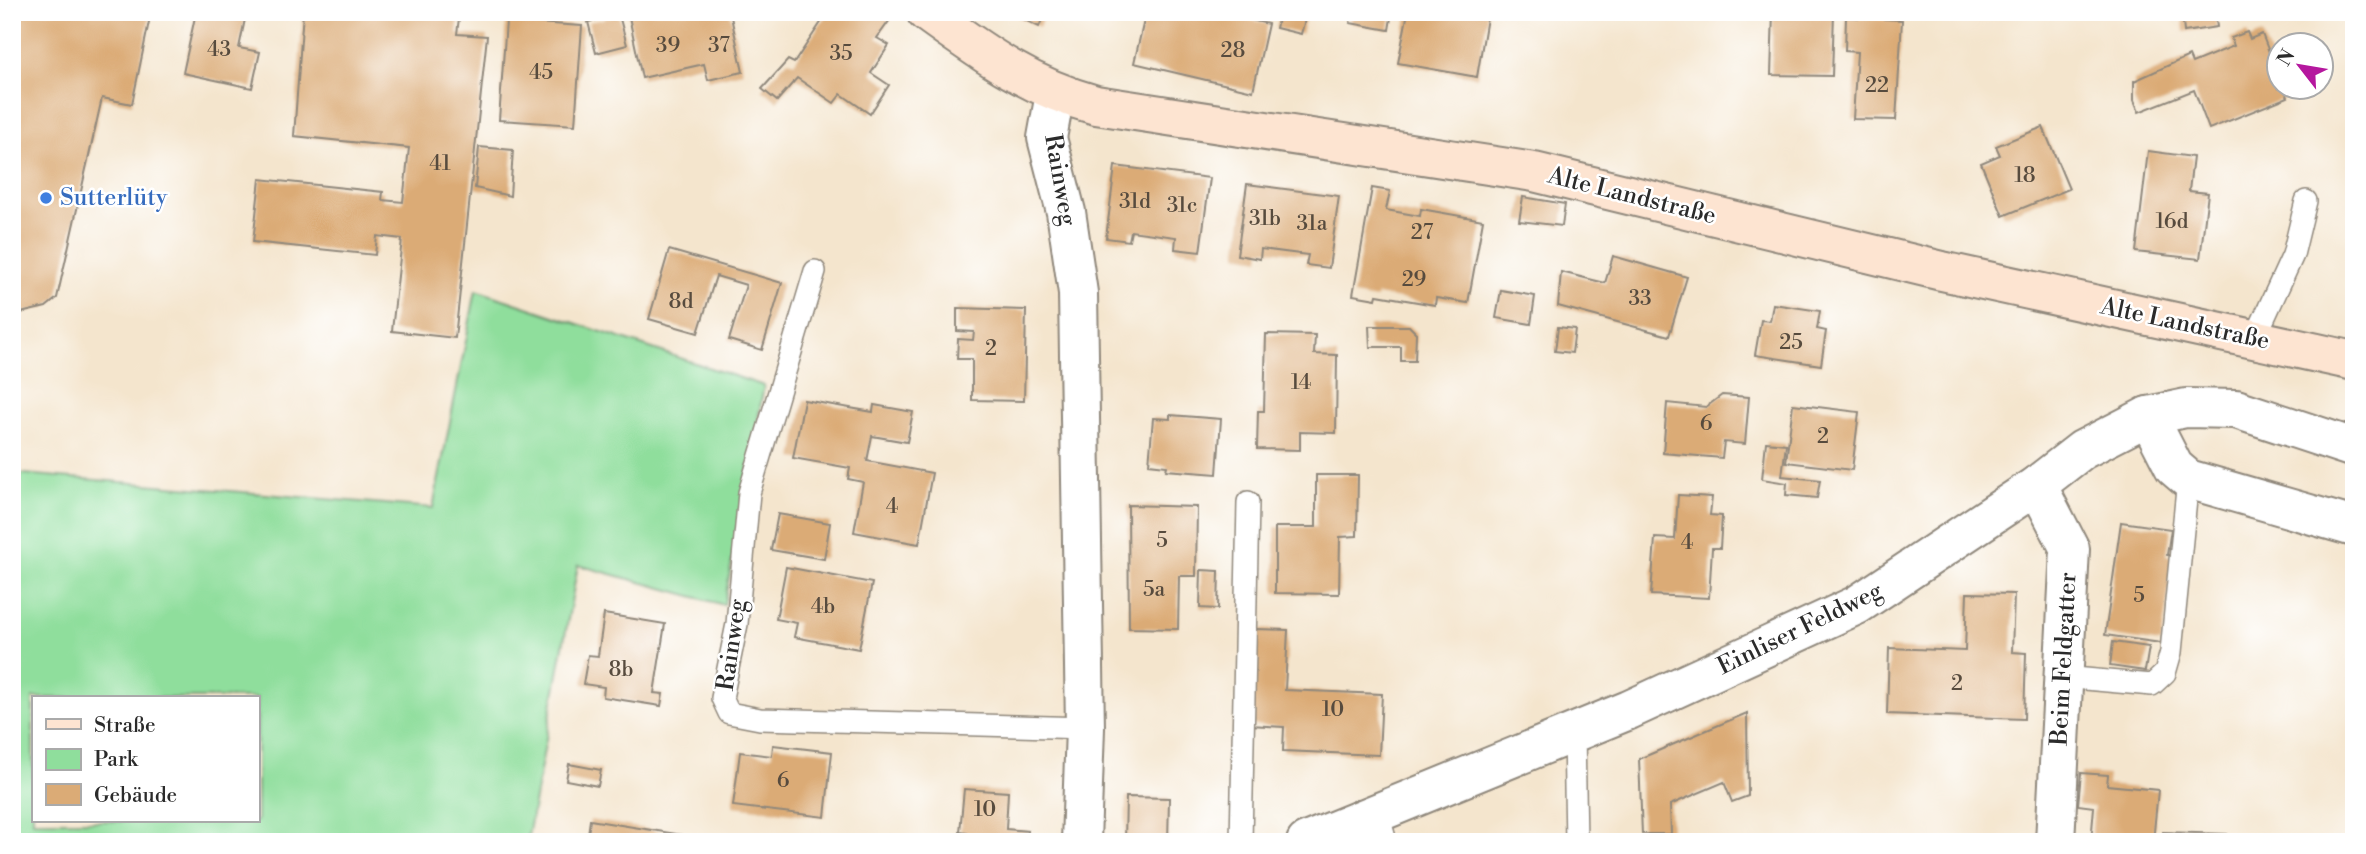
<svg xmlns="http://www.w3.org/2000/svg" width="2366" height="854" font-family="'Libre Bodoni',serif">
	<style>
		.green { fill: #8fde9c; stroke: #5d8464; stroke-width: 2; fill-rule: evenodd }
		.building { fill: #dbab76 }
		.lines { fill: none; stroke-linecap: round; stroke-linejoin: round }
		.lane-casing { stroke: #90887c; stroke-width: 24 }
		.street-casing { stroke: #90887c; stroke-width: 42 }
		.secondary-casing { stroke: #90887c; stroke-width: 42 }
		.lane { stroke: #fff; stroke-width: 21 }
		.street { stroke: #fff; stroke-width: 38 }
		.secondary { stroke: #fde4d1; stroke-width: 38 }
		.shop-dot { fill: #3f7fe0; stroke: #fff; stroke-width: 2.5 }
		.labels { text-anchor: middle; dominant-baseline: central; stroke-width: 5; stroke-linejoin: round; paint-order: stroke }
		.number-label { font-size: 21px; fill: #574b3e }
		.street-label { font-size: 24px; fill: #2b2b2b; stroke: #fff }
		.shop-label { font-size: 24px; fill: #366cbe; stroke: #fff; text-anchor: start }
	</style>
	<rect width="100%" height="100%" fill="#fff"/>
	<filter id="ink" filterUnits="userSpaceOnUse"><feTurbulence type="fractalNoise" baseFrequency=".0143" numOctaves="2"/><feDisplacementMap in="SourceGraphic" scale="14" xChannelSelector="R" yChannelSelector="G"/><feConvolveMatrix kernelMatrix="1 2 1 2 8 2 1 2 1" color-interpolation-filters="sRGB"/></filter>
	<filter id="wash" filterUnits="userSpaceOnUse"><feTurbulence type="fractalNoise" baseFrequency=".00686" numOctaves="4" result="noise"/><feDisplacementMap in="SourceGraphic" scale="28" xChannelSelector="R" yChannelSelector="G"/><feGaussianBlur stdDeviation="1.57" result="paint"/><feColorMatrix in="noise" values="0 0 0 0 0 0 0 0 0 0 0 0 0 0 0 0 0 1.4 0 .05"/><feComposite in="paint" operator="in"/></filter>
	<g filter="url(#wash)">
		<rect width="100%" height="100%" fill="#f4e5cd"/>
		<path class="green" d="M 476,290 L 764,386 L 724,605 L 578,565 L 527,842 L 12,842 L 12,473 L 433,508 ZM 33,698 L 257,698 L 257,821 L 33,821 Z"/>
		<g id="blocks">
			<g class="building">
				<path d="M 12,12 L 151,12 L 132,104 L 102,98 L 57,298 L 46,307 L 12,315 Z"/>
				<path d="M 196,12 L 245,19 L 239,48 L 260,52 L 252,88 L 183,73 Z"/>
				<path d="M 303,12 L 406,12 L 459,18 L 457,34 L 487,36 L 455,338 L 392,331 L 402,239 L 377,236 L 375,255 L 253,242 L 260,179 L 383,192 L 382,200 L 403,202 L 409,148 L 294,136 Z"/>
				<path d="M 628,12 L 730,12 L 743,72 L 708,80 L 704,64 L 642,78 Z"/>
				<path d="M 828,12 L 885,12 L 892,17 L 877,38 L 889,45 L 871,73 L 889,85 L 870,114 L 841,94 L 834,103 L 797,78 L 777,101 L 762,89 L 788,60 L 794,63 Z"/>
				<path d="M 1008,12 L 1045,12 L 1039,27 Z"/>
				<path d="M 1146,12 L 1249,12 L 1247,19 L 1268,24 L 1253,91 L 1134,63 Z"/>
				<path d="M 1280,12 L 1306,16 L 1301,34 L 1276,28 Z"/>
				<path d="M 1352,12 L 1392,12 L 1389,30 L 1350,23 Z"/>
				<path d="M 1408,12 L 1488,12 L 1477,77 L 1398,63 Z"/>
				<path d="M 1773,12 L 1834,12 L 1832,76 L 1771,75 Z"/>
				<path d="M 2182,12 L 2215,12 L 2217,27 L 2184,32 Z"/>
				<path d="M 619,15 L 627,45 L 596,53 L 588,22 Z"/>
				<path d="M 1846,17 L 1902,20 L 1896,120 L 1853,119 L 1857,52 L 1845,51 Z"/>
				<path d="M 506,21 L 582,26 L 575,125 L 499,120 Z"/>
				<path d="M 2247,32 L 2250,39 L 2262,34 L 2278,75 L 2278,88 L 2284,88 L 2288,97 L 2209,129 L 2194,90 L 2139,112 L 2134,100 L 2134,81 L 2189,56 L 2192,63 L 2234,46 L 2231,38 Z"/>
				<path d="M 2043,127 L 2069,189 L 2003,216 L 1981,163 L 2000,155 L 1996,146 Z"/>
				<path d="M 479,147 L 513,150 L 510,196 L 475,188 Z"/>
				<path d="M 2148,151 L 2193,157 L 2189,191 L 2208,193 L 2200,259 L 2136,252 Z"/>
				<path d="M 1115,166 L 1210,178 L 1200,252 L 1175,249 L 1176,237 L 1131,231 L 1129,241 L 1106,238 Z"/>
				<path d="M 1247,184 L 1339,196 L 1329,268 L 1306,265 L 1308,255 L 1261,249 L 1260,259 L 1237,255 Z"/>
				<path d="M 1372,188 L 1390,191 L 1386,210 L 1420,216 L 1421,209 L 1483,220 L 1468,303 L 1436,298 L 1435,305 L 1377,295 L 1376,299 L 1353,295 Z"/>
				<path d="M 1523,197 L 1565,204 L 1562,226 L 1519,221 Z"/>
				<path d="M 669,250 L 782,283 L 762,350 L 729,340 L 746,285 L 716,276 L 698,333 L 649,319 Z"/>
				<path d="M 1613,256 L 1687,277 L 1669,336 L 1558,306 L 1561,272 L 1605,283 Z"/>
				<path d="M 1501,290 L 1535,296 L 1531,324 L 1496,318 Z"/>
				<path d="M 1773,304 L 1820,311 L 1817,329 L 1826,331 L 1821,365 L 1755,355 L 1761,320 L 1770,321 Z"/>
				<path d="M 957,308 L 1026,310 L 1024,401 L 972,400 L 972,359 L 957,359 L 958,339 L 973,340 L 974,332 L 957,331 Z"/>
				<path d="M 1369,326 L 1409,326 L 1416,333 L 1415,361 L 1401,361 L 1401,347 L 1370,347 Z"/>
				<path d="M 1558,327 L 1575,329 L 1572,353 L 1555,351 Z"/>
				<path d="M 1266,334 L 1315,335 L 1314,354 L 1337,355 L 1336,433 L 1300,432 L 1300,450 L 1257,449 L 1258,411 L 1264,411 Z"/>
				<path d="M 1722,395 L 1749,397 L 1745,444 L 1724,442 L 1722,458 L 1663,453 L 1667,403 L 1706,407 Z"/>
				<path d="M 804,400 L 873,412 L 874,405 L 913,412 L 907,442 L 872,436 L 867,461 L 932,473 L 919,544 L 854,532 L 863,482 L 848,479 L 850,468 L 793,458 Z"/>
				<path d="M 1793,404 L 1859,412 L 1852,470 L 1786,462 Z"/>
				<path d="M 1170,415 L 1221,419 L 1217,474 L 1166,470 L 1167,466 L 1149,464 L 1153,418 L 1170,419 Z"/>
				<path d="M 1766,442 L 1786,444 L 1782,476 L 1820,480 L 1817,498 L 1786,495 L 1787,483 L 1762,479 Z"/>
				<path d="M 1316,475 L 1358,475 L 1357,536 L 1340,537 L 1339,594 L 1275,593 L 1275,527 L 1316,527 Z"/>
				<path d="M 1678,495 L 1712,497 L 1710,515 L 1722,516 L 1720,548 L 1712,548 L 1709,598 L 1651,595 L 1655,538 L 1675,539 Z"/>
				<path d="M 1128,505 L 1197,507 L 1196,576 L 1179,576 L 1178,629 L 1129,628 Z"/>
				<path d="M 778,514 L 830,523 L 824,559 L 771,550 Z"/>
				<path d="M 2121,522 L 2171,529 L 2167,555 L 2174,556 L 2161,643 L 2105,635 Z"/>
				<path d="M 786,567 L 872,583 L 859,649 L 794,637 L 797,623 L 776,619 Z"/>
				<path d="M 1201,570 L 1219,571 L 1218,609 L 1200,608 Z"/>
				<path d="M 1967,593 L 2014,594 L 2012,652 L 2026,653 L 2024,719 L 1887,714 L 1889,648 L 1965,651 Z"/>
				<path d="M 604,614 L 665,624 L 654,693 L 663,694 L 661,706 L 603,697 L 604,687 L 583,684 L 588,655 L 598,656 Z"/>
				<path d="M 1255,629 L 1288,630 L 1285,690 L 1382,694 L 1379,755 L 1283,751 L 1284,727 L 1250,725 Z"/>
				<path d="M 2113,642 L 2149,647 L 2145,671 L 2110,666 Z"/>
				<path d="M 1747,713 L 1748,796 L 1732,802 L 1724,782 L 1670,805 L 1671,834 L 1642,834 L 1639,759 Z"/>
				<path d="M 773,745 L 832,752 L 825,817 L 733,806 L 740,752 L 772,756 Z"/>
				<path d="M 569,764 L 601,770 L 598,786 L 566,780 Z"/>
				<path d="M 2081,773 L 2108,775 L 2107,785 L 2158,790 L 2153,842 L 2091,842 L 2094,807 L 2078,805 Z"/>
				<path d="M 964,789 L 1008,792 L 1006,829 L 1028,831 L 1027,842 L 966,842 L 967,833 L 960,832 Z"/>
				<path d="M 1126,797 L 1169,798 L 1168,842 L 1125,842 Z"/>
				<path d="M 590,820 L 695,837 L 694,842 L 587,842 Z"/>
				<path d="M 2163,832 L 2227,834 L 2226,842 L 2163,842 Z"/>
			</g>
		</g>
	</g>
	<g filter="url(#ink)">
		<use href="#blocks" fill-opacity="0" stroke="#90887c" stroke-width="2"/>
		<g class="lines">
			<defs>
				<g id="lane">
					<path d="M 815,271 L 749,493 L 737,624 L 722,698 L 729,713 L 760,719 L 1085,728"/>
					<path d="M 2255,338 L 2293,255 L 2306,201"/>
					<path d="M 2063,677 L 2152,685 L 2165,673 L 2171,652 L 2188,479"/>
					<path d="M 1574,733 L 1576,842"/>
					<path d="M 1378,813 L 1386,842"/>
					<path d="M 1241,842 L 1248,502"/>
				</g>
				<g id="street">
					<path d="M 1055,94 L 1047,138 L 1066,212 L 1078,293 L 1085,728 L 1081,842"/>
					<path d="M 2148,416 L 2174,467 L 2188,479 L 2354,527"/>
					<path d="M 2037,485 L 2070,549 L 2055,842"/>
					<path d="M 1306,842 L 1629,710 L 1857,605 L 2037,485 L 2082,450 L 2148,416 L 2186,408 L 2236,409 L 2354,448"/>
				</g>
				<path id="secondary" d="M 926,12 C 983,53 1027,86 1096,105 L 1534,172 L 1942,271 L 2354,361"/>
			</defs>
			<use href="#lane" class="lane-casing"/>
			<use href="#street" class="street-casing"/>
			<use href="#secondary" class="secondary-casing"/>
			<use href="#lane" class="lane"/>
			<use href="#street" class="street"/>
			<use href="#secondary" class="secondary"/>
		</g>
	</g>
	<circle class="shop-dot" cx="46" cy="198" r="7"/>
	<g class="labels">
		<g class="number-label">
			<text x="668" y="46">39</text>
			<text x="719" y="46">37</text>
			<text x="219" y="50">43</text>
			<text x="1233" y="51">28</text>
			<text x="841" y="54">35</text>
			<text x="541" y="73">45</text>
			<text x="1877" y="86">22</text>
			<text x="440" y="164">41</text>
			<text x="2025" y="176">18</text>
			<text x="1135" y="202">31d</text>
			<text x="1182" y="206">31c</text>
			<text x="1265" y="219">31b</text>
			<text x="2172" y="222">16d</text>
			<text x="1312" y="224">31a</text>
			<text x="1422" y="233">27</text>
			<text x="1414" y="280">29</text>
			<text x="1640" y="299">33</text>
			<text x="681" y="302">8d</text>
			<text x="1791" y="343">25</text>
			<text x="991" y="349">2</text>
			<text x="1301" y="383">14</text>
			<text x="1706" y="424">6</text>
			<text x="1823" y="437">2</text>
			<text x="892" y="507">4</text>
			<text x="1162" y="541">5</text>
			<text x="1687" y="543">4</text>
			<text x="1154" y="590">5a</text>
			<text x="2139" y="596">5</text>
			<text x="823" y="607">4b</text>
			<text x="621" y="670">8b</text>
			<text x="1957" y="684">2</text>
			<text x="1333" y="710">10</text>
			<text x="783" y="781">6</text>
			<text x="985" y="810">10</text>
		</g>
		<g class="street-label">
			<text transform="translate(1060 180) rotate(80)">Rainweg</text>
			<text transform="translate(1632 196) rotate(14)">Alte Landstraße</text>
			<text transform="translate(2185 324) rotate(12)">Alte Landstraße</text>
			<text transform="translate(1800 629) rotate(-26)">Einliser Feldweg</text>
			<text transform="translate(732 645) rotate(-82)">Rainweg</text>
			<text transform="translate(2064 659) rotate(-87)">Beim Feldgatter</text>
		</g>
		<g class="shop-label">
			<text x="60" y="198">Sutterlüty</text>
		</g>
	</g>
	<rect width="2366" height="854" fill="none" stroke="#fff" stroke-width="42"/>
	<rect x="32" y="696" width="228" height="126" fill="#ffffff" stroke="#aaaaaa" stroke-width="2"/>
	<rect x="46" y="719" width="35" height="10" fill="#fde4d1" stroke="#aaaaaa" stroke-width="2"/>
	<text x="94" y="732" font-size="21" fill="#2b2b2b">Straße</text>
	<rect x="46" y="749" width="35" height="21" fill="#8fde9c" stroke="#aaaaaa" stroke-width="2"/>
	<text x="94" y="766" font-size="21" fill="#2b2b2b">Park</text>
	<rect x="46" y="784" width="35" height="21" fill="#dbab76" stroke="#aaaaaa" stroke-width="2"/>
	<text x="94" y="802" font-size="21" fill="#2b2b2b">Gebäude</text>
	<g transform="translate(2300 66) rotate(301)"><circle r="33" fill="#ffffff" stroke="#aaaaaa" stroke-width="2"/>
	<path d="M0-5L12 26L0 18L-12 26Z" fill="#b5179e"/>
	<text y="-10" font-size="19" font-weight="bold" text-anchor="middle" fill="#2b2b2b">N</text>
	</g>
</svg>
